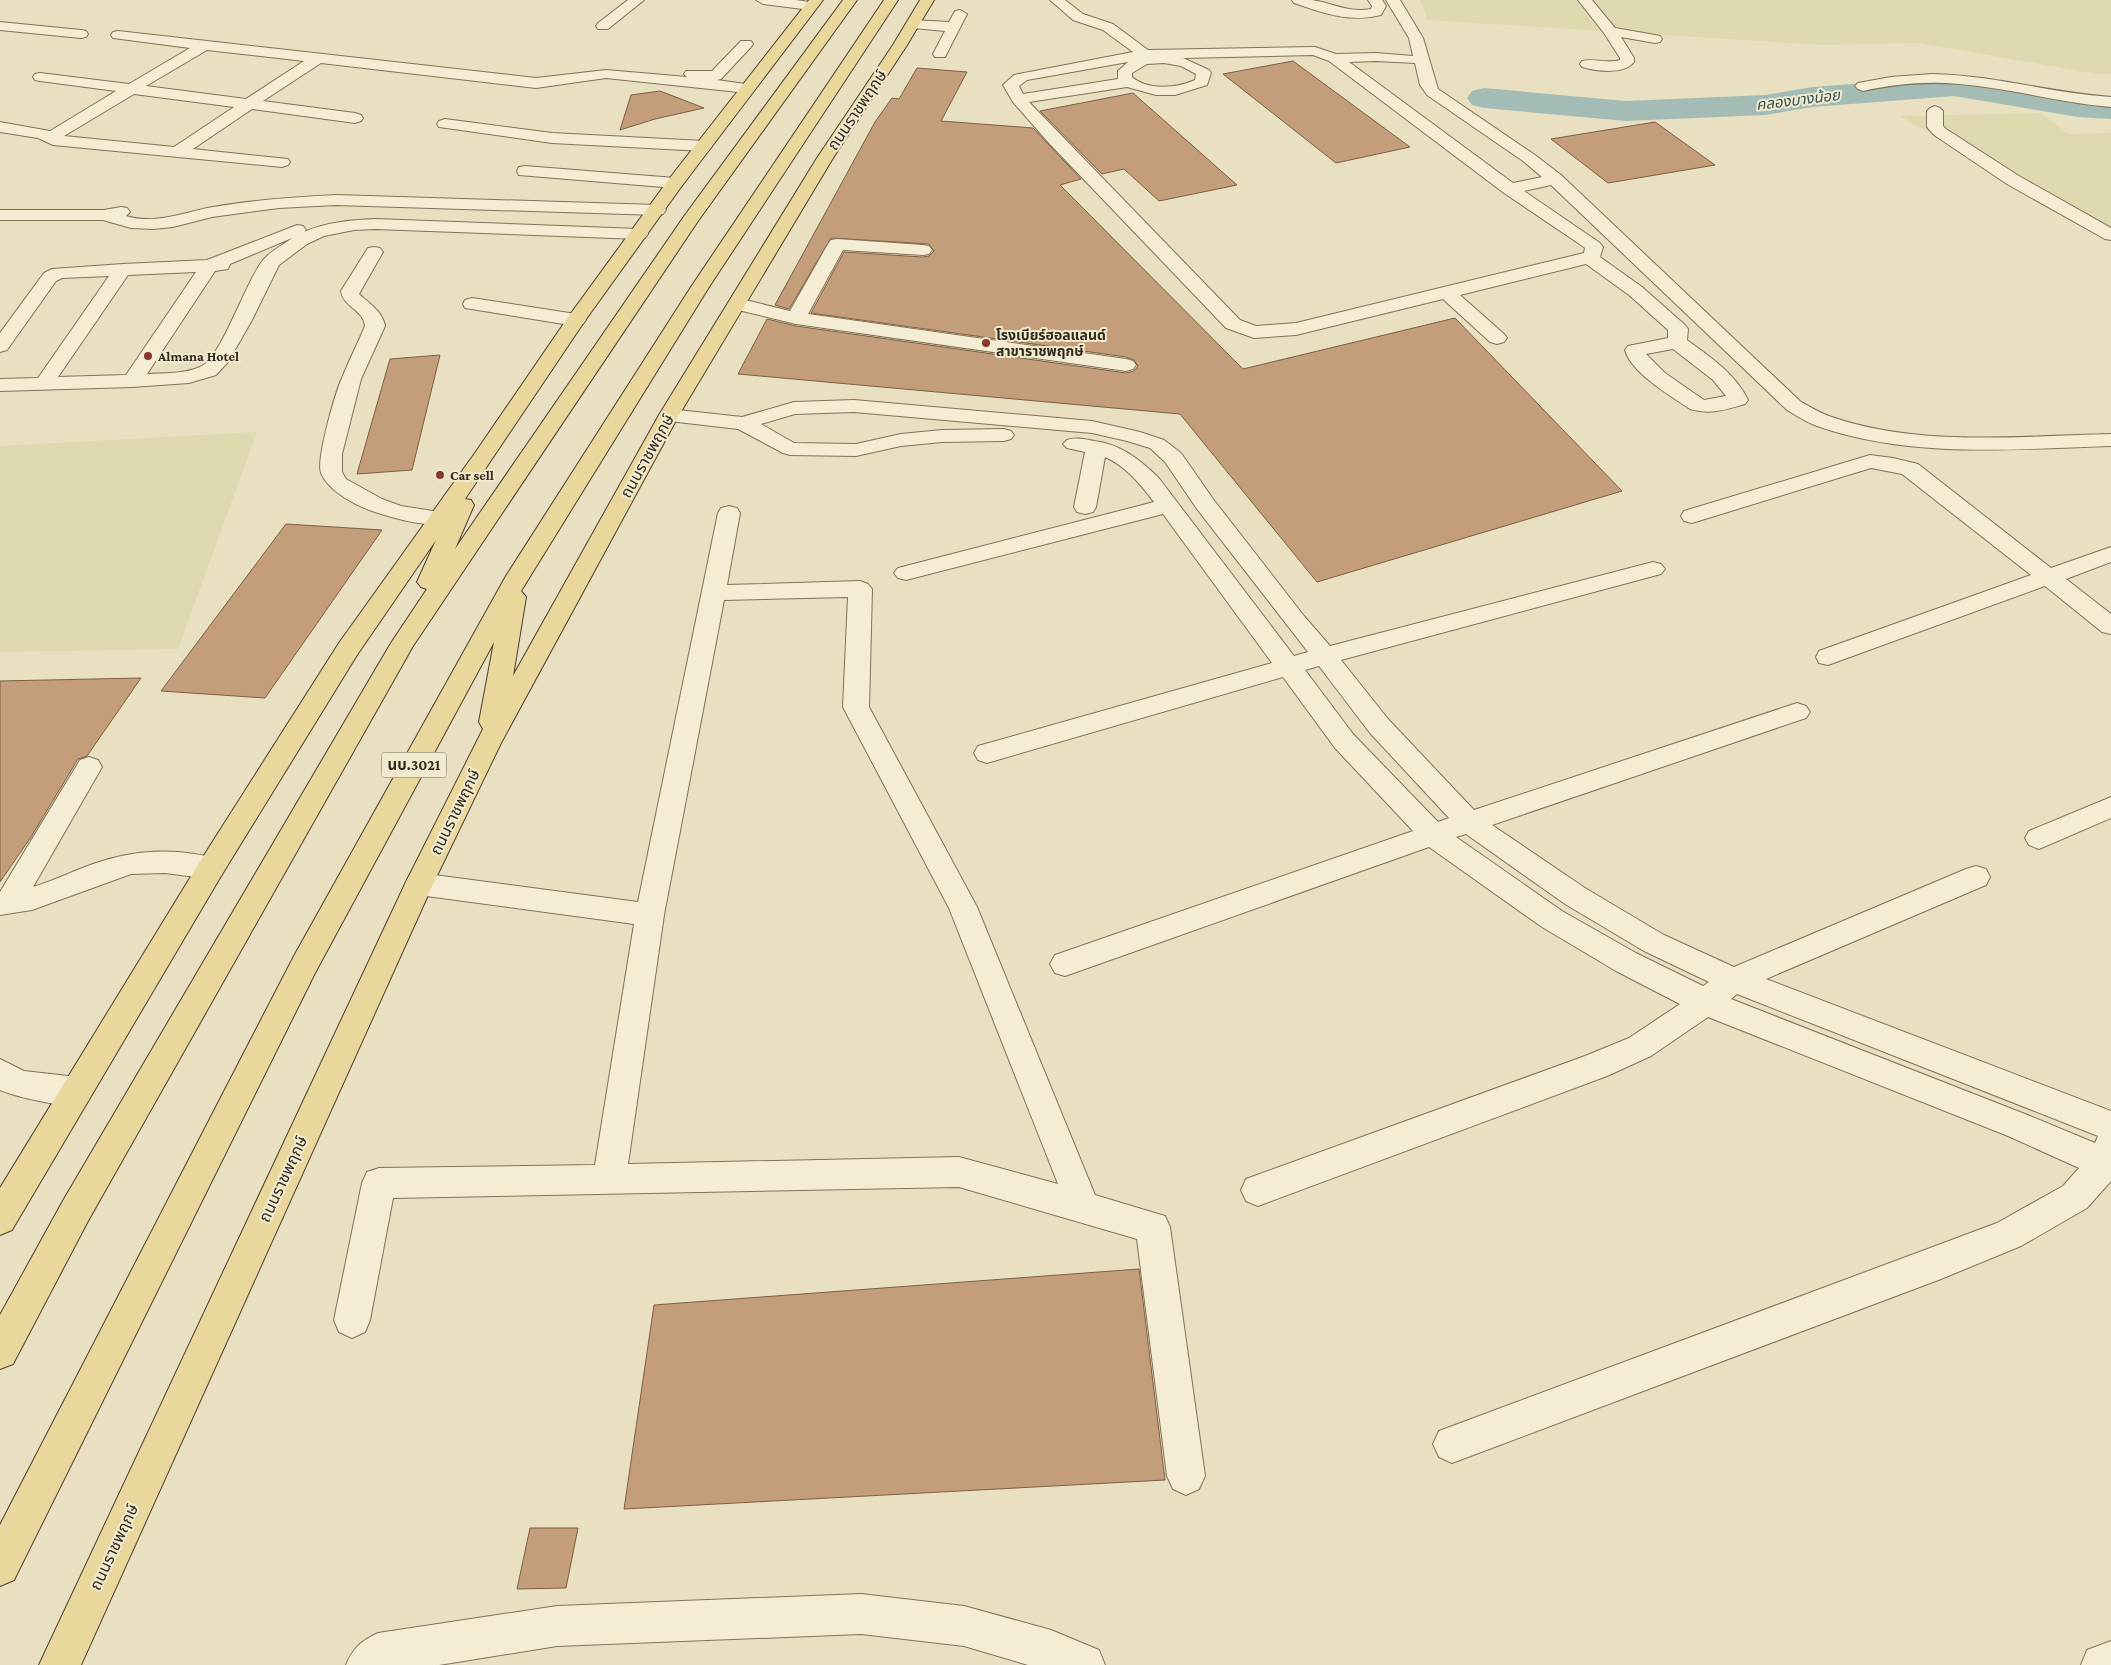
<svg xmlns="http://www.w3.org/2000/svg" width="2111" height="1665" font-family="'Crimson Pro','Noto Sans Thai',serif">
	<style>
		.farmland { fill: #ded9af }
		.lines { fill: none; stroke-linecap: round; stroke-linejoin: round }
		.river { fill: #a3bcb6; fill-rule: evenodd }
		.building { fill: #c49e7a; stroke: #7d5e42 }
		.minor-casing { stroke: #80715a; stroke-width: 2 }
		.major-casing { stroke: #4e3f2e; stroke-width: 2 }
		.minor { fill: #f5edd3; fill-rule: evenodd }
		.major { fill: #e9d79b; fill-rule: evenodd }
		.poi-dot { fill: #893630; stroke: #f1eacf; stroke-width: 2 }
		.labels { text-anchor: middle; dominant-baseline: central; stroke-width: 4; stroke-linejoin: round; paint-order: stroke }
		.far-poi-label { font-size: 14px; font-weight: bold; fill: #31281d; stroke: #f1eacf; text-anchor: start }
		.far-water-label { font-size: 15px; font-style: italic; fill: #2e4f50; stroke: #f1eacf }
		.shield { fill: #f1eacf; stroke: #6b6252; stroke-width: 1 }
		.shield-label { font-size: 15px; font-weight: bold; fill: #31281d }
		.street-label { font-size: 16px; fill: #31281d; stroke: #f1eacf }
	</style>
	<rect width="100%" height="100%" fill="#e9e0c1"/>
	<g class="farmland">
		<path d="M 1420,0 L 2111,0 L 2111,74 L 2097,74 L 1918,43 L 1822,45 L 1428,20 Z"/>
		<path d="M 2041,113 L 2069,134 L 2111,133 L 2111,236 L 1900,116 Z"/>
		<path d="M 257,432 L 178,649 L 0,652 L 0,446 Z"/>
	</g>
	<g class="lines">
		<path class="river" d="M 1954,76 L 2078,97 L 2111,99 L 2111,119 L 2078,117 L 1954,96 L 1813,107 L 1765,115 L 1626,121 L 1484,108 L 1472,105 L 1467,98 L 1472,91 L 1484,88 L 1626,101 L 1765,95 L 1813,87 Z"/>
	</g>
	<g class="building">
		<path d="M 1293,61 L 1410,147 L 1336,163 L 1223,74 Z"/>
		<path d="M 917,68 L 967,72 L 941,121 L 1033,128 L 1081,179 L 1060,185 L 1243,369 L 1455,318 L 1622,491 L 1317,582 L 1180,414 L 738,374 L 767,319 L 796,326 L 1126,373 L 1134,371 L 1138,366 L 1134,360 L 1126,357 L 811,313 L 844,252 L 923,257 L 929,256 L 934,251 L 929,244 L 831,238 L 789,309 L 775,305 L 875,122 L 892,98 L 899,99 Z"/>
		<path d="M 660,91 L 704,108 L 655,119 L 620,130 L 631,95 Z"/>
		<path d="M 1133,93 L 1237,185 L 1159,201 L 1124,169 L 1102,174 L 1040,111 Z"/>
		<path d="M 1655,122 L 1715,165 L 1608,183 L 1551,139 Z"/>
		<path d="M 440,355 L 412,470 L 357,474 L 390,359 Z"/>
		<path d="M 286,524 L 382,530 L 265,698 L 161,691 Z"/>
		<path d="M 141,678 L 87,756 L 78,759 L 31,837 L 0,882 L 0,681 Z"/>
		<path d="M 1139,1269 L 1165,1480 L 624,1509 L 654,1305 Z"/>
		<path d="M 530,1528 L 578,1528 L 566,1588 L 517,1589 Z"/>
	</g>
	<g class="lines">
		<defs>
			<g id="minor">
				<path d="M 628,0 L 644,0 L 608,29 L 598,29 L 596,26 L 598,23 Z"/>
				<path d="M 756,0 L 796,0 L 816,3 L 818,6 L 811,10 L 763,4 Z"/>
				<path d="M 1050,0 L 1065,0 L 1083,14 L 1113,24 L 1148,50 L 1315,47 L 1336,54 L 1376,53 L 1413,56 L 1409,38 L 1386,0 L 1400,0 L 1423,38 L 1438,89 L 1535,155 L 1561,175 L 1801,402 C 1811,407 1821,414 1832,417 C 1918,447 2021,436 2111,434 L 2111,446 C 2014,449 1911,459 1817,426 C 1806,422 1797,416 1787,410 L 1551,185 L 1524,191 L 1600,243 L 1603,247 L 1600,257 L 1642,287 L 1685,325 L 1688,329 L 1687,340 C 1710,357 1735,373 1748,400 L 1745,404 C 1724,410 1711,415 1690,409 C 1671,396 1631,373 1625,350 L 1628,346 L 1668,338 L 1668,330 L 1629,295 L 1586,264 L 1460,295 L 1504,334 L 1507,338 L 1504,342 L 1497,344 L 1490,342 L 1443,299 L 1296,335 L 1254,338 L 1226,328 L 1048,142 L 1013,102 L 1003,85 L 1014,75 L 1133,52 L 1103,30 L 1073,20 ZM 1313,55 L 1329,61 L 1504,193 L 1578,243 L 1585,248 L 1584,253 L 1296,323 L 1256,326 L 1240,320 L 1029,102 L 1127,87 L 1156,95 L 1175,95 L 1207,85 L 1211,73 L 1209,70 L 1183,58 ZM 1376,61 L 1415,63 L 1420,85 L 1427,95 L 1523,161 L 1542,177 L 1513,183 L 1349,62 ZM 1128,62 L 1118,71 L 1118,79 L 1023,94 L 1019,86 L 1027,80 ZM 1164,63 L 1181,66 L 1196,74 L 1195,80 C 1177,88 1148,91 1132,77 L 1132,73 L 1147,64 ZM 1673,349 L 1713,380 L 1726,396 L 1704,400 L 1665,373 L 1646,354 Z"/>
				<path d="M 1292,0 C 1299,0 1306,0 1312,0 C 1333,3 1347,13 1371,9 L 1372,6 L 1368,0 L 1382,0 L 1386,6 L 1381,15 C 1350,23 1323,13 1294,3 Z"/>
				<path d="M 1578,0 L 1592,0 L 1615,28 L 1655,35 L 1660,36 L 1662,39 L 1660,42 L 1655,43 L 1621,37 L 1634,58 L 1634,62 C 1624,75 1596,71 1582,67 L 1580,64 L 1582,61 C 1594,58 1607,64 1620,60 L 1620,58 L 1604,33 Z"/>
				<path d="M 960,10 L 967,14 L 945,57 L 935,57 L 933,54 L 945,31 L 913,28 L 908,27 L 906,24 L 908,21 L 913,20 L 949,22 L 955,11 Z"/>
				<path d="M 0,22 L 81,30 L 86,31 L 88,34 L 86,37 L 81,38 L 0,30 Z"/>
				<path d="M 118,31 L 536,78 L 606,70 L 687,77 L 684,74 L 686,71 L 712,71 L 741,41 L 751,41 L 753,44 L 751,47 L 721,79 L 717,80 L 753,85 L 756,88 L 753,91 L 748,93 L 606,78 L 536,88 L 321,63 L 263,101 L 355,113 L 361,115 L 363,118 L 361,121 L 355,123 L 252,109 L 193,149 L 288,159 L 290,162 L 288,165 L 282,167 L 53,145 L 38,138 L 0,132 L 0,122 L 50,131 L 116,91 L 40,81 L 35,80 L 33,77 L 35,74 L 40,73 L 129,84 L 190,48 L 113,38 L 111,35 L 113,32 ZM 207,50 L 304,61 L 246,99 L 146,86 ZM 134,94 L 234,107 L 174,147 L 64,136 Z"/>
				<path d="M 1932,74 C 1993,75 2051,93 2111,97 L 2111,107 C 2060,103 2010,88 1959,84 C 1926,81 1895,84 1863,91 L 1858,89 L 1855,86 L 1858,83 L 1891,77 Z"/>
				<path d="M 1935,106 L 1940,108 L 1943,111 L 1943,126 L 1946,129 L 2019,176 L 2111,228 L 2111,240 L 2105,239 L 2007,184 L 1934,135 L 1927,127 L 1927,111 L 1930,108 Z"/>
				<path d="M 445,119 L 552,133 L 704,141 L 710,143 L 712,146 L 710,149 L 704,151 L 552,143 L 439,127 L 437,124 L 439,121 Z"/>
				<path d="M 525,166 L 675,178 L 681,179 L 683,183 L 681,187 L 675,188 L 519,175 L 517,171 L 519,167 Z"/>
				<path d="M 336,195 L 657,205 L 663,206 L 666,210 L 663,214 L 657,215 L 336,205 L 279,208 L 212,217 L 173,227 L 153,229 L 131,228 L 103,220 L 0,220 L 0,210 L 104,210 L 121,207 L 127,208 L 130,212 L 126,216 C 156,225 184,212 213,207 C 254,200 295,197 336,195 Z"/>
				<path d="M 375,219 L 639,229 L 645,230 L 648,234 L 645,238 L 639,239 L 375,229 L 354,230 L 324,236 L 307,244 L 279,265 L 252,320 L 228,362 L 216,375 L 189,383 L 132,387 L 0,391 L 0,379 L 38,378 L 109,276 L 62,278 L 56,281 L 7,350 L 0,352 L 0,333 L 44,273 L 52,269 L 123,264 L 207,260 L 297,225 L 303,226 L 306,230 L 304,232 C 326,222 352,220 375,219 ZM 292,238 C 283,245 271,251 264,259 C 246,279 222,358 200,367 C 184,374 164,373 147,374 L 215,271 L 228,269 L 230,264 ZM 196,272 L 126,375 L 58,377 L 128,275 Z"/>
				<path d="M 837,239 L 923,245 L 929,246 L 932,250 L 929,254 L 923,255 L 843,250 L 808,314 L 1126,359 L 1133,361 L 1136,365 L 1133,369 L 1126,371 L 796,324 L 730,308 L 728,304 L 730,300 L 737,298 L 790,311 L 828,244 L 831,240 Z"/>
				<path d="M 374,247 L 380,248 L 383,252 L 359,294 C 369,303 383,312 385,326 L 361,379 L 342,454 L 342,472 L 346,479 L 382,499 L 401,506 L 446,513 L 449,518 L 446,523 C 426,528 394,518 375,512 C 357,506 329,492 321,473 C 316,460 335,393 342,378 C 349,360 358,343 365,326 C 364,310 342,306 341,291 L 368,248 Z"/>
				<path d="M 472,298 L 576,314 L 583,316 L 586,320 L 583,324 L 576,326 L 465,308 L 463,304 L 465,300 Z"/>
				<path d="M 854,400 L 1092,421 L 1140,432 L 1164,440 L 1181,453 L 1213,499 L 1304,616 L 1330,646 L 1653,562 L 1661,564 L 1665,569 L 1661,574 L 1341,660 L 1388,719 L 1474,810 L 1788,706 L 1797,703 L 1806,706 L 1810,712 L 1806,718 L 1492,825 L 1585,888 L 1664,935 L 1734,967 L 1966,869 L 1976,866 L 1986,869 L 1990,877 L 1986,885 L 1766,979 L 2111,1111 L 2111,1181 L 2087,1208 L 2021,1246 L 1941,1279 L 1452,1463 L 1439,1457 L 1433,1444 L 1439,1431 L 1997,1223 L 2063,1186 L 2079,1168 L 2008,1136 L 1708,1017 L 1651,1056 L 1607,1076 L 1258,1206 L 1246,1201 L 1241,1190 L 1246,1179 L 1585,1056 L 1629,1038 L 1680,1004 L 1616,971 L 1542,927 L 1429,847 L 1065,976 L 1055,973 L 1050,964 L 1055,955 L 1413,831 L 1335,748 L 1283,677 L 987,763 L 978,760 L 974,753 L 978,746 L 1272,663 L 1163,514 L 906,580 L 898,578 L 894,573 L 898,568 L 1154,502 C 1141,485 1126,466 1105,457 L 1096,507 L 1093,512 L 1085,514 L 1077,512 L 1074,507 L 1085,452 L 1067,448 L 1063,444 L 1067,440 C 1076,437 1084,439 1094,441 C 1120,444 1139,459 1158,477 L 1294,656 L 1308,652 L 1197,509 L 1165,462 L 1150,448 L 1127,441 L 1092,433 L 854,412 L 795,414 L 761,424 L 794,443 L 856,444 L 901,434 L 942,430 L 1004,429 L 1011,431 L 1014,435 L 1011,439 L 1004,441 L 942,442 L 901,446 L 856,456 L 790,455 L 783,453 L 738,429 L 669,421 L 662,419 L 659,415 L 662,411 L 669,409 L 742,417 L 794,402 ZM 1319,666 L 1370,733 L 1449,818 L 1438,822 L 1353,734 L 1305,670 ZM 1466,834 L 1565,904 L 1644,951 L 1709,982 L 1703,986 L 1636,953 L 1562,911 L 1456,837 ZM 1737,994 L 2098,1136 L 2095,1143 L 2030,1116 L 1731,999 Z"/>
				<path d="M 1870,455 L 1893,458 L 1918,464 L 2051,568 L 2111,547 L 2111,562 L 2066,579 L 2111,614 L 2111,634 L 2102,632 L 2045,586 L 1828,665 L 1819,663 L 1816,657 L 1819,651 L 2031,575 L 1902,474 L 1871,468 L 1692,523 L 1684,521 L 1681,516 L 1684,511 Z"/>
				<path d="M 729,506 L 737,508 L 740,513 L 727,585 L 860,581 L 868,584 L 872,589 L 869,707 L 977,907 L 1095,1195 L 1165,1216 L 1170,1227 L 1205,1476 L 1199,1489 L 1186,1495 L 1173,1489 L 1167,1476 L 1137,1239 L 959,1187 L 393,1198 L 370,1320 L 365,1332 L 352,1338 L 339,1332 L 334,1320 L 362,1183 L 367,1172 L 379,1168 L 595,1165 L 634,924 L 419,895 L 409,892 L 405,884 L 409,876 L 419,873 L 638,902 L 718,513 L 721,508 ZM 848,597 L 843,707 L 949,908 L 1058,1184 L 959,1157 L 628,1164 L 664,915 L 724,600 Z"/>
				<path d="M 89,757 L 98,760 L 102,767 L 33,887 C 53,881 73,871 93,864 C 134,849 179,847 221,860 L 225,868 L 221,876 L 211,879 L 165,873 L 131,874 L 32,910 L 0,915 L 0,892 L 80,760 Z"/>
				<path d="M 2111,797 L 2111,818 L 2039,849 L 2029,845 L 2025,838 L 2029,831 Z"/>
				<path d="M 0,1059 L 24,1071 L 77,1077 L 88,1081 L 93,1091 L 88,1101 C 85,1102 81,1105 77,1105 C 60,1107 16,1097 0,1090 Z"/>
				<path d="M 861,1594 L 964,1606 L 1051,1630 L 1099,1650 L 1105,1665 L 1028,1665 L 964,1646 L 861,1634 L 557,1646 L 439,1665 L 346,1665 C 353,1648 361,1641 378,1633 L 557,1606 Z"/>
				<path d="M 2111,1641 L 2111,1665 L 2081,1665 L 2087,1650 Z"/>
			</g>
			<g id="major">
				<path d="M 809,0 L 823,0 L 681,187 L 584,322 L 465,499 L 471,500 L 474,505 L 455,549 L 685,215 L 843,0 L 857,0 L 698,221 L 413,646 L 88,1221 L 13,1364 L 0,1369 L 0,1315 L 64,1199 L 391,643 L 427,589 L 421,587 L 417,582 L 436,540 L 357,655 L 221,876 L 12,1230 L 0,1235 L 0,1188 L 201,860 L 339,643 L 475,453 L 569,316 L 669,179 Z"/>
				<path d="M 884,0 L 898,0 L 709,287 L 521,591 L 526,597 L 513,676 L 659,415 L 817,158 L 893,45 L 920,0 L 934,0 L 907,45 L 833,158 L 679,415 L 501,743 L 433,884 L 81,1665 L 39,1665 L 405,884 L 483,729 L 479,722 L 494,642 L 315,973 L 14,1580 L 0,1586 L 0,1525 L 294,956 L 506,576 L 691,287 Z"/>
			</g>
		</defs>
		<use href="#minor" class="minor-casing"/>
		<use href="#major" class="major-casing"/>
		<use href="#minor" class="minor"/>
		<use href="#major" class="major"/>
	</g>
	<g class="poi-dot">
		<circle cx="986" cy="343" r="5"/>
		<circle cx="148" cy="356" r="5"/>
		<circle cx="440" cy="475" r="5"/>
	</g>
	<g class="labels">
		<g class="far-poi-label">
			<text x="996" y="335">โรงเบียร์ฮอลแลนด์<tspan x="996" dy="16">สาขาราชพฤกษ์</tspan></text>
			<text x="158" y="356">Almana Hotel</text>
			<text x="450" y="475">Car sell</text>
		</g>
		<g class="far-water-label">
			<text transform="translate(1798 100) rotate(-7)">คลองบางน้อย</text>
		</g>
		<rect class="shield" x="381.5" y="752.5" width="65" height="25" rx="4"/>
		<g class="shield-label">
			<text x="414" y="765">นบ.3021</text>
		</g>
		<g class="street-label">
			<text transform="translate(857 110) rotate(-56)">ถนนราชพฤกษ์</text>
			<text transform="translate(647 456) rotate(-61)">ถนนราชพฤกษ์</text>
			<text transform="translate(455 812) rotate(-64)">ถนนราชพฤกษ์</text>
			<text transform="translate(283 1179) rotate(-65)">ถนนราชพฤกษ์</text>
			<text transform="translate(114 1547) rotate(-65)">ถนนราชพฤกษ์</text>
		</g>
	</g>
</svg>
